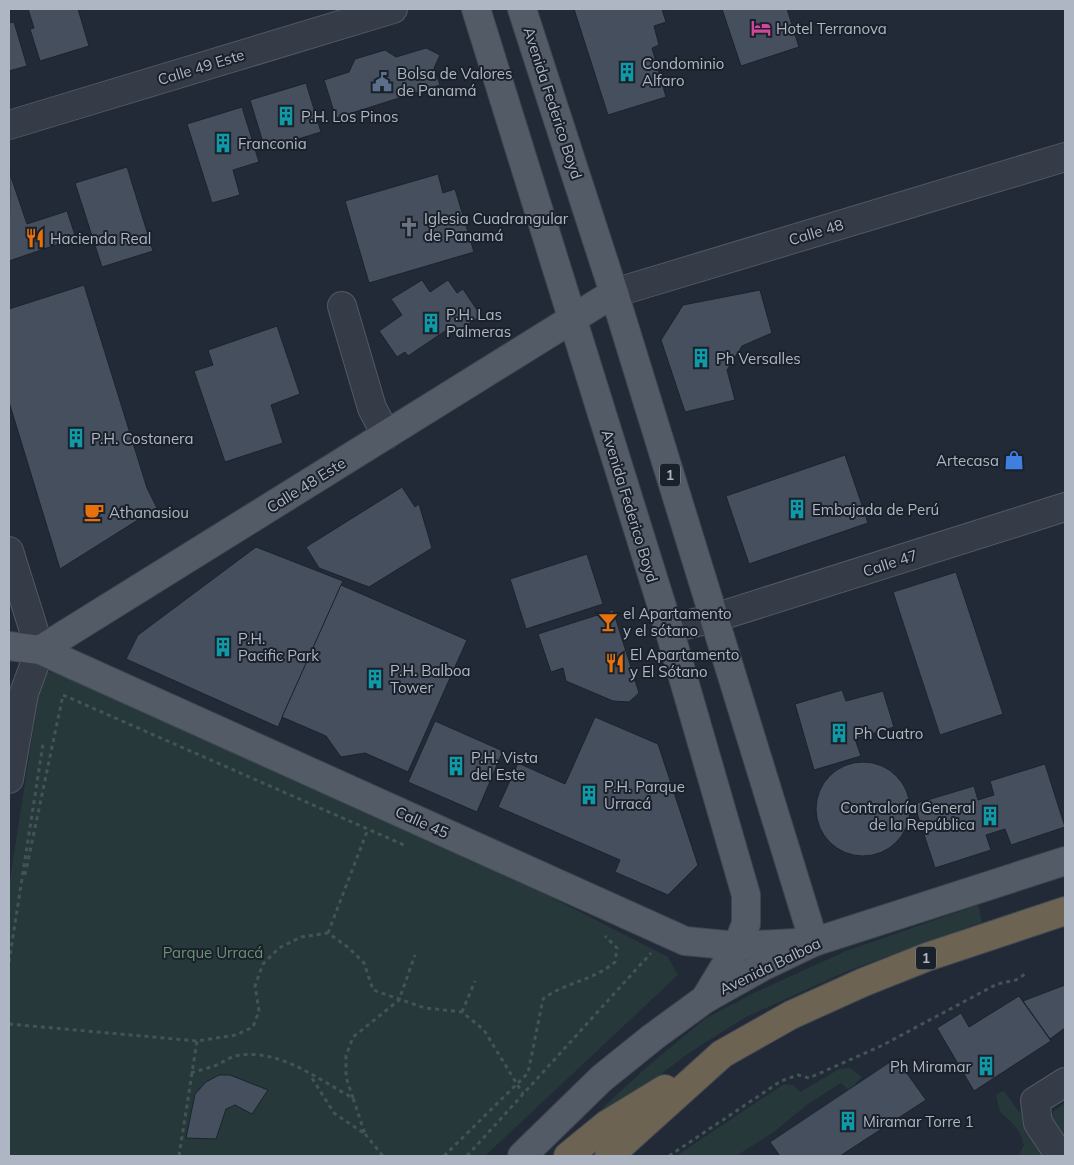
<svg xmlns="http://www.w3.org/2000/svg" width="1074" height="1165" font-family="Mulish,sans-serif">
	<style>
		.green { fill: #263839 }
		.building { fill: #454f5e; stroke: #1c232d }
		.lines { fill: none; stroke-linecap: round; stroke-linejoin: round }
		.minor-casing { stroke: #525964; stroke-width: 30 }
		.major-casing { stroke: #3e4550; stroke-width: 30 }
		.highway-casing { stroke: #3f4651; stroke-width: 30 }
		.path { stroke: #435457; stroke-width: 3; stroke-dasharray: 4 4; stroke-linecap: butt }
		.minor { stroke: #353c47; stroke-width: 28 }
		.major { stroke: #535b67; stroke-width: 28 }
		.highway { stroke: #6c6352; stroke-width: 28 }
		.labels { text-anchor: middle; dominant-baseline: central; stroke-width: 4; stroke-linejoin: round; paint-order: stroke }
		.shield { fill: #1a212b; stroke: #828995; stroke-width: 1 }
		.shield-label { font-size: 14px; font-weight: bold; fill: #afb6c3 }
		.poi-label { font-size: 15px; fill: #afb6c3; stroke: #1a212b; text-anchor: start }
		.street-label { font-size: 15px; fill: #afb6c3; stroke: #1a212b }
		.park-label { font-size: 15px; fill: #689273; stroke: #1a212b }
	</style>
	<rect width="100%" height="100%" fill="#212a36"/>
	<g class="green">
		<path d="M 47,672 L 59,673 L 268,752 L 668,957 L 678,975 L 485,1156 L 9,1156 L 9,886 L 41,679 Z"/>
		<path d="M 978,905 L 982,922 L 850,970 L 746,1017 L 692,1051 L 550,1156 L 649,1065 L 706,1018 L 756,992 L 846,951 Z"/>
		<path d="M 850,1068 L 862,1077 L 849,1091 L 841,1083 L 808,1104 L 774,1132 L 736,1156 L 676,1156 L 784,1084 L 794,1085 L 800,1092 L 839,1069 Z"/>
		<path d="M 1004,1091 L 1019,1112 L 1026,1111 L 1047,1156 L 1018,1156 L 1024,1145 C 1022,1141 1021,1134 1018,1130 C 1005,1112 1000,1121 996,1094 Z"/>
		<path d="M 1065,1103 L 1065,1145 L 1048,1120 L 1054,1111 Z"/>
	</g>
	<g class="building">
		<path d="M 28,9 L 78,9 L 89,46 L 40,61 L 30,29 L 34,28 Z"/>
		<path d="M 574,9 L 662,9 L 666,22 L 654,26 L 659,45 L 652,48 L 666,97 L 608,115 Z"/>
		<path d="M 722,9 L 787,9 L 799,47 L 741,66 Z"/>
		<path d="M 14,22 L 27,66 L 9,71 L 9,23 Z"/>
		<path d="M 426,48 L 440,55 L 434,68 L 440,85 L 336,118 L 324,80 L 349,72 L 355,59 L 385,50 L 396,57 Z"/>
		<path d="M 306,83 L 321,132 L 265,149 L 250,100 Z"/>
		<path d="M 242,107 L 259,162 L 233,170 L 240,195 L 212,203 L 187,124 Z"/>
		<path d="M 127,167 L 153,251 L 102,267 L 75,183 Z"/>
		<path d="M 10,174 L 27,224 L 67,211 L 76,238 L 9,261 Z"/>
		<path d="M 438,174 L 443,193 L 455,189 L 474,252 L 369,283 L 345,201 Z"/>
		<path d="M 422,280 L 430,292 L 448,280 L 457,293 L 463,289 L 481,316 L 452,335 L 448,329 L 408,356 L 405,352 L 397,357 L 379,331 L 402,315 L 391,299 Z"/>
		<path d="M 84,285 L 147,488 L 157,508 L 60,569 L 9,402 L 9,309 Z"/>
		<path d="M 760,290 L 772,333 L 742,346 L 727,370 L 735,400 L 685,412 L 661,340 L 683,305 Z"/>
		<path d="M 277,326 L 300,394 L 271,405 L 283,443 L 225,462 L 194,371 L 213,365 L 208,350 Z"/>
		<path d="M 845,455 L 868,523 L 749,564 L 726,496 Z"/>
		<path d="M 402,487 L 415,507 L 419,504 L 432,548 L 369,587 L 319,568 L 306,547 Z"/>
		<path d="M 256,547 L 343,581 L 278,727 L 126,659 L 138,635 Z"/>
		<path d="M 587,554 L 603,604 L 526,629 L 510,579 Z"/>
		<path d="M 956,572 L 1003,714 L 940,735 L 893,592 Z"/>
		<path d="M 341,585 L 467,640 L 408,772 L 365,753 L 341,757 L 326,736 L 282,717 Z"/>
		<path d="M 613,610 L 639,693 L 629,702 L 613,701 L 566,681 L 563,668 L 551,672 L 538,634 Z"/>
		<path d="M 842,690 L 846,701 L 883,691 L 894,727 L 855,739 L 861,756 L 814,770 L 795,704 Z"/>
		<path d="M 595,717 L 658,744 L 698,865 L 668,895 L 615,872 L 620,860 L 498,807 L 518,763 L 565,784 Z"/>
		<path d="M 435,721 L 503,751 L 477,812 L 408,782 Z"/>
		<circle cx="863" cy="809" r="47"/>
		<path d="M 1045,764 L 1065,827 L 1011,845 L 1005,829 L 986,835 L 991,850 L 935,868 L 914,804 L 974,786 L 978,800 L 994,795 L 990,781 Z"/>
		<path d="M 1065,985 L 1065,1028 L 1050,1039 L 1023,1001 Z"/>
		<path d="M 1019,996 L 1051,1041 L 974,1091 L 937,1028 L 961,1013 L 969,1027 Z"/>
		<path d="M 896,1058 L 926,1100 L 840,1156 L 780,1156 L 770,1142 Z"/>
		<path d="M 219,1075 L 230,1075 L 268,1090 L 252,1114 L 235,1105 L 226,1109 L 216,1139 L 186,1138 L 195,1094 L 206,1082 Z"/>
	</g>
	<g class="lines">
		<defs>
			<g id="minor">
				<path d="M 9,125 L 393,9"/>
				<path d="M 614,293 L 1065,157"/>
				<path d="M 342,306 L 372,408 L 386,435"/>
				<path d="M 9,551 L 40,650 L 24,693 L 9,779"/>
				<path d="M 669,629 L 714,618 L 1065,507"/>
				<path d="M 1060,1156 L 1038,1123 L 1035,1101 L 1065,1082"/>
			</g>
			<g id="major">
				<path d="M 476,9 L 669,629 L 746,895 L 746,924 L 737,946 L 705,999"/>
				<path d="M 522,9 L 614,293 L 814,942"/>
				<path d="M 9,646 L 40,650 L 685,941 L 737,946 L 814,942"/>
				<path d="M 40,650 L 614,293"/>
				<path d="M 522,1156 L 602,1078 L 653,1037 L 705,999 L 762,967 L 814,942 L 1065,861"/>
			</g>
			<g id="highway">
				<path d="M 568,1156 L 606,1125 L 665,1089"/>
				<path d="M 609,1156 L 722,1054 L 791,1015 L 864,982 L 927,957 L 1065,911"/>
			</g>
		</defs>
		<use href="#minor" class="minor-casing"/>
		<use href="#major" class="major-casing"/>
		<use href="#highway" class="highway-casing"/>
		<g class="path">
			<path d="M 25,875 L 63,695 L 404,845"/>
			<path d="M 328,933 L 368,829"/>
			<path d="M 9,962 L 43,744"/>
			<path d="M 462,1012 L 475,981"/>
			<path d="M 9,1024 L 197,1041 L 236,1035 L 253,1027 L 259,1011 L 255,986 L 263,964 L 279,948 L 301,937 L 328,933 L 349,948 L 364,963 L 373,990 L 425,1008 L 462,1012 L 484,1030 L 523,1094"/>
			<path d="M 191,1073 C 200,1070 209,1068 217,1065 C 223,1062 229,1058 235,1056 C 278,1047 317,1079 353,1098 L 365,1134 L 334,1113 L 310,1075"/>
			<path d="M 353,1098 L 346,1077 L 346,1056 L 353,1037 L 399,1000 L 415,955"/>
			<path d="M 365,1134 L 383,1156"/>
			<path d="M 179,1156 L 197,1041"/>
			<path d="M 444,1156 L 528,1073 L 543,999 C 565,982 593,981 615,962 L 617,948 L 605,936"/>
			<path d="M 467,1156 L 651,953"/>
			<path d="M 669,1156 L 781,1081 L 798,1075 L 809,1078 L 881,1046 L 997,984 L 1016,980 L 1025,974"/>
		</g>
		<use href="#minor" class="minor"/>
		<use href="#major" class="major"/>
		<use href="#highway" class="highway"/>
	</g>
	<defs>
		<symbol id="hotel-bare" viewBox="-9 -9 18 18"><path d="M-6-4.5h1.5V1H6V5H4.5V3h-9V5H-6ZM-4 0a1.8 1.8 0 1 1 3.6 0ZM.5 0V-2.5h3Q6-2.5 6 0Z" fill="#d1479c" stroke="#1a212b" stroke-width="2.5" paint-order="stroke"/></symbol>
		<symbol id="building-bare" viewBox="-9 -9 18 18"><path d="M-4-6H4V6H1V3H-1V6H-4ZM-2.5-4.3h1.7v1.8h-1.7ZM.8-4.3h1.7v1.8H.8ZM-2.5-1h1.7V.8h-1.7ZM.8-1h1.7V.8H.8Z" fill="#0f9aa8" stroke="#1a212b" stroke-width="2.5" paint-order="stroke"/></symbol>
		<symbol id="civic-bare" viewBox="-9 -9 18 18"><path d="M-.6-6.5H3V-4.5H.6V-3L4-1V1h2V6H-6V1h2V-1L-.6-3ZM-1.2 2.5V6h2.4V2.5Z" fill="#5c6f8a" stroke="#1a212b" stroke-width="2.5" paint-order="stroke"/></symbol>
		<symbol id="church-bare" viewBox="-9 -9 18 18"><path d="M-1.2-6h2.4v3.5h3.3v2.4h-3.3V6h-2.4V-.1h-3.3v-2.4h3.3Z" fill="#6b7280" stroke="#1a212b" stroke-width="2.5" paint-order="stroke"/></symbol>
		<symbol id="restaurant-bare" viewBox="-9 -9 18 18"><path d="M-5-6h1v4h1v-4h1v4h1v-4h1v5L-1.5 .5V6h-2V.5L-5-1ZM5-6V6H3V1.5H1.5Q1.5-4 5-6Z" fill="#e8710a" stroke="#1a212b" stroke-width="2.5" paint-order="stroke"/></symbol>
		<symbol id="shop-bare" viewBox="-9 -9 18 18"><path d="M-5-2.5h2.3a2.7 3.5 0 0 1 5.4 0H5L5.5 6h-11ZM-1.5-2.5h3a1.5 2.3 0 0 0-3 0Z" fill="#3f7fe0" stroke="#1a212b" stroke-width="2.5" paint-order="stroke"/></symbol>
		<symbol id="cafe-bare" viewBox="-9 -9 18 18"><path d="M-5.5-4.5H6V0H3Q3 3.5 0 3.5H-2.5Q-5.5 3.5-5.5 0ZM3-3.2v2h1.7v-2ZM-6 4.5H4V6H-6Z" fill="#e8710a" stroke="#1a212b" stroke-width="2.5" paint-order="stroke"/></symbol>
		<symbol id="bar-bare" viewBox="-9 -9 18 18"><path d="M-6-5H6L.8 .8V4.5H3.5V6h-7V4.5H-.8V.8Z" fill="#e8710a" stroke="#1a212b" stroke-width="2.5" paint-order="stroke"/></symbol>
	</defs>
	<g fill-rule="evenodd">
		<use href="#hotel-bare" x="747" y="14" width="28" height="28"/>
		<use href="#building-bare" x="613" y="58" width="28" height="28"/>
		<use href="#civic-bare" x="368" y="68" width="28" height="28"/>
		<use href="#building-bare" x="272" y="102" width="28" height="28"/>
		<use href="#building-bare" x="209" y="129" width="28" height="28"/>
		<use href="#church-bare" x="395" y="213" width="28" height="28"/>
		<use href="#restaurant-bare" x="21" y="224" width="28" height="28"/>
		<use href="#building-bare" x="417" y="309" width="28" height="28"/>
		<use href="#building-bare" x="687" y="344" width="28" height="28"/>
		<use href="#building-bare" x="62" y="424" width="28" height="28"/>
		<use href="#shop-bare" x="1000" y="446" width="28" height="28"/>
		<use href="#building-bare" x="783" y="495" width="28" height="28"/>
		<use href="#cafe-bare" x="80" y="498" width="28" height="28"/>
		<use href="#bar-bare" x="594" y="608" width="28" height="28"/>
		<use href="#building-bare" x="209" y="633" width="28" height="28"/>
		<use href="#restaurant-bare" x="601" y="649" width="28" height="28"/>
		<use href="#building-bare" x="361" y="665" width="28" height="28"/>
		<use href="#building-bare" x="825" y="719" width="28" height="28"/>
		<use href="#building-bare" x="442" y="752" width="28" height="28"/>
		<use href="#building-bare" x="575" y="781" width="28" height="28"/>
		<use href="#building-bare" x="976" y="802" width="28" height="28"/>
		<use href="#building-bare" x="972" y="1052" width="28" height="28"/>
		<use href="#building-bare" x="834" y="1107" width="28" height="28"/>
	</g>
	<g class="labels">
		<g class="shield">
			<rect x="660" y="463.5" width="20" height="23" rx="4"/>
			<rect x="916" y="946.5" width="20" height="23" rx="4"/>
		</g>
		<g class="shield-label">
			<text x="670" y="475">1</text>
			<text x="926" y="958">1</text>
		</g>
		<g class="poi-label">
			<text x="776" y="28">Hotel Terranova</text>
			<text x="642" y="63">Condominio<tspan x="642" dy="17">Alfaro</tspan></text>
			<text x="397" y="73">Bolsa de Valores<tspan x="397" dy="17">de Panamá</tspan></text>
			<text x="301" y="116">P.H. Los Pinos</text>
			<text x="238" y="143">Franconia</text>
			<text x="424" y="218">Iglesia Cuadrangular<tspan x="424" dy="17">de Panamá</tspan></text>
			<text x="50" y="238">Hacienda Real</text>
			<text x="446" y="314">P.H. Las<tspan x="446" dy="17">Palmeras</tspan></text>
			<text x="716" y="358">Ph Versalles</text>
			<text x="91" y="438">P.H. Costanera</text>
			<text x="999" y="460" text-anchor="end">Artecasa</text>
			<text x="812" y="509">Embajada de Perú</text>
			<text x="109" y="512">Athanasiou</text>
			<text x="623" y="613">el Apartamento<tspan x="623" dy="17">y el sótano</tspan></text>
			<text x="238" y="638">P.H.<tspan x="238" dy="17">Pacific Park</tspan></text>
			<text x="630" y="654">El Apartamento<tspan x="630" dy="17">y El Sótano</tspan></text>
			<text x="390" y="670">P.H. Balboa<tspan x="390" dy="17">Tower</tspan></text>
			<text x="854" y="733">Ph Cuatro</text>
			<text x="471" y="757">P.H. Vista<tspan x="471" dy="17">del Este</tspan></text>
			<text x="604" y="786">P.H. Parque<tspan x="604" dy="17">Urracá</tspan></text>
			<text x="975" y="807" text-anchor="end">Contraloría General<tspan x="975" dy="17">de la República</tspan></text>
			<text x="971" y="1066" text-anchor="end">Ph Miramar</text>
			<text x="863" y="1121">Miramar Torre 1</text>
		</g>
		<g class="street-label">
			<text transform="translate(201 67) rotate(-17)">Calle 49 Este</text>
			<text transform="translate(553 103) rotate(72)">Avenida Federico Boyd</text>
			<text transform="translate(816 232) rotate(-17)">Calle 48</text>
			<text transform="translate(306 485) rotate(-32)">Calle 48 Este</text>
			<text transform="translate(630 506) rotate(73)">Avenida Federico Boyd</text>
			<text transform="translate(890 563) rotate(-18)">Calle 47</text>
			<text transform="translate(422 822) rotate(24)">Calle 45</text>
			<text transform="translate(770 966) rotate(-26)">Avenida Balboa</text>
		</g>
		<g class="park-label">
			<text x="213" y="952">Parque Urracá</text>
		</g>
	</g>
	<rect width="1074" height="1165" fill="none" stroke="#afb6c3" stroke-width="20"/>
</svg>
